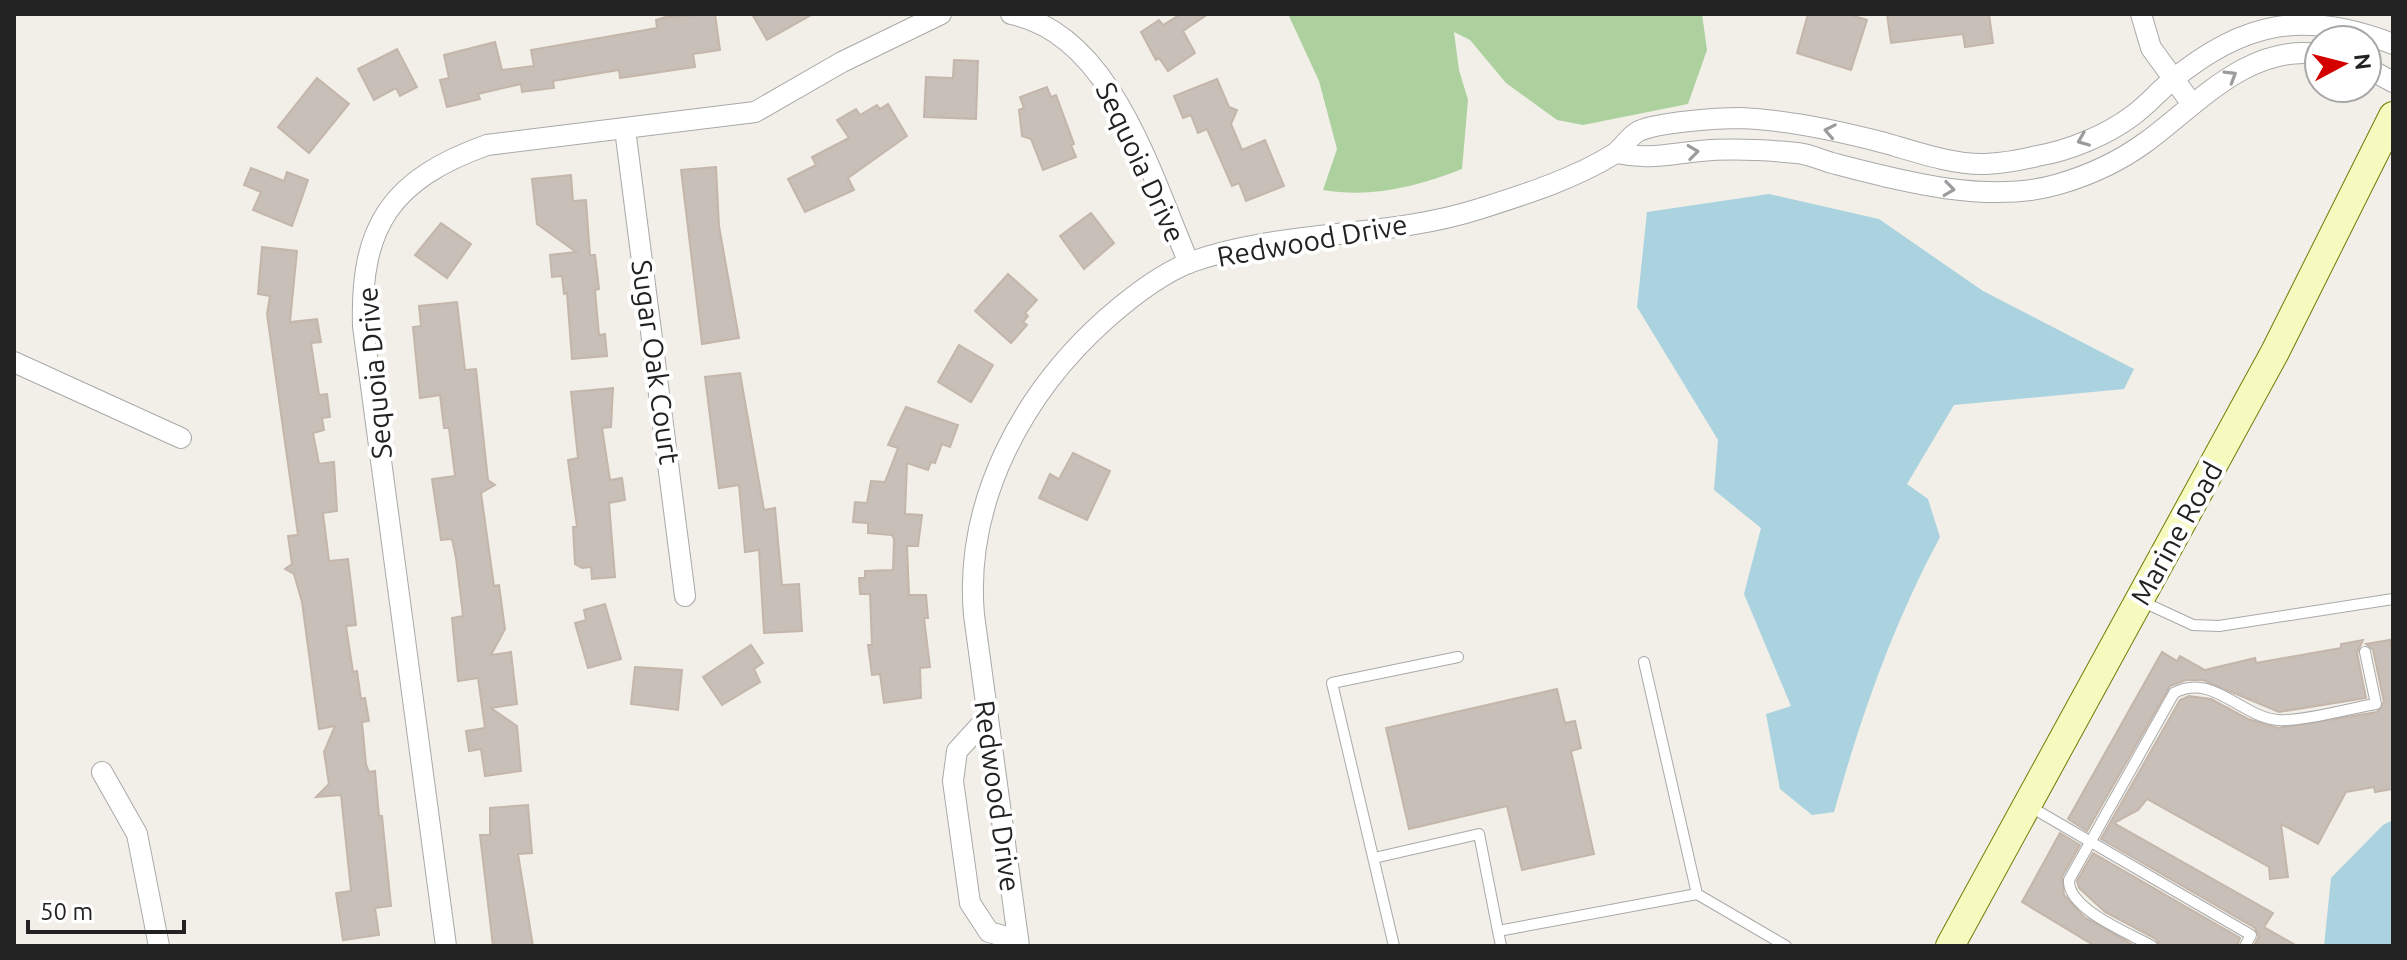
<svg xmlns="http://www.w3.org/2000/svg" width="2407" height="960" font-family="Ubuntu,sans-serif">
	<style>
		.forest { fill: #add19e }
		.water { fill: #aad3df }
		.building { fill: #c7bfb8; stroke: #c4b6ab; stroke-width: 2 }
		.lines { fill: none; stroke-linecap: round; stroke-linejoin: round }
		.lane-casing { stroke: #a9a9a9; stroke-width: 12 }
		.street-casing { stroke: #a9a9a9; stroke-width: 22 }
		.secondary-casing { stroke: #707d05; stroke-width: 30 }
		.lane { stroke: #fff; stroke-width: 10 }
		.street { stroke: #fff; stroke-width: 20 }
		.secondary { stroke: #f7fabf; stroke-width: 28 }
		.oneway { stroke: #9c9c9c }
		.labels { text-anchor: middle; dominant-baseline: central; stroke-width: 8; stroke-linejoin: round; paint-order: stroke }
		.street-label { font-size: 28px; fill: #222; stroke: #fff }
	</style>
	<rect width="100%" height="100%" fill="#f2efe9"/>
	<path class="forest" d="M 1288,14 L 1702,14 L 1707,50 L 1688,104 L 1583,125 L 1557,120 L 1506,83 L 1470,40 L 1454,32 L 1459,70 L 1468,100 L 1462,169 C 1417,187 1371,198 1323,190 L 1337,149 L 1319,81 Z"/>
	<g class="water">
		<path d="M 1769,194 L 1879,219 L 1983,291 L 2134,369 L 2124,389 L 1954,405 L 1907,484 L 1928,499 L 1940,537 C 1893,624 1861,716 1834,812 L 1812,815 L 1780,789 L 1766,714 L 1791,706 L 1744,594 L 1761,528 L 1714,490 L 1718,440 L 1637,307 L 1647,212 Z"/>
		<path d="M 2393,820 L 2393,946 L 2324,946 L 2331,878 L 2383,825 Z"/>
	</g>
	<g class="building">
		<path d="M 715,14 L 720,50 L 693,54 L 695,67 L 620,78 L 619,70 L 553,81 L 554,88 L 522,92 L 521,84 L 478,94 L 480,99 L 447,107 L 440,80 L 449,78 L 444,55 L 495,42 L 502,70 L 534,66 L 531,50 L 657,28 L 656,20 L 666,17 Z"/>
		<path d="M 752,14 L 813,14 L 767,40 Z"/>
		<path d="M 1181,14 L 1208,14 L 1183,31 L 1195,53 L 1168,71 L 1159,58 L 1156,60 L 1141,32 L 1159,20 L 1163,25 Z"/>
		<path d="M 1808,14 L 1848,14 L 1867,20 L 1851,70 L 1797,53 Z"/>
		<path d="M 1887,14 L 1989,14 L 1993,43 L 1965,47 L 1963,34 L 1891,43 Z"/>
		<path d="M 397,49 L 417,87 L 400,96 L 396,88 L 374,100 L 358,69 Z"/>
		<path d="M 954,60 L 978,61 L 976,119 L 924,117 L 926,77 L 953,78 Z"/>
		<path d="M 317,78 L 349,104 L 309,153 L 278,127 Z"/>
		<path d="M 1217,79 L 1229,107 L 1237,110 L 1231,124 L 1242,150 L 1265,140 L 1284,186 L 1246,201 L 1239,183 L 1232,186 L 1207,129 L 1198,133 L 1191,115 L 1183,118 L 1174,96 Z"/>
		<path d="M 1047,87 L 1051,97 L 1056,95 L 1074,144 L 1071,145 L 1076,157 L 1043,170 L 1031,139 L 1022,136 L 1019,110 L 1024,108 L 1020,97 Z"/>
		<path d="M 888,104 L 907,136 L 848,178 L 854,190 L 805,212 L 788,179 L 816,165 L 812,157 L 849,138 L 837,120 L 856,109 L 860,115 L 877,105 L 880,109 Z"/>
		<path d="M 716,167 L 719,226 L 739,338 L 702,344 L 681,170 Z"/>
		<path d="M 251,168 L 284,181 L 287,172 L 308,180 L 292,226 L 253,210 L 261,192 L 244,185 Z"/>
		<path d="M 571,175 L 573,201 L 586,200 L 590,255 L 595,255 L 599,289 L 595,290 L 599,335 L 605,334 L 607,356 L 572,359 L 567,293 L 564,294 L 562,276 L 552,277 L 550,255 L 576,252 L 537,224 L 532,179 Z"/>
		<path d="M 1091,213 L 1114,243 L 1084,269 L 1060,236 Z"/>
		<path d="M 441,223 L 471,244 L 447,278 L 415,255 Z"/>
		<path d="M 262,247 L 297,251 L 290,322 L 317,319 L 321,342 L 311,343 L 319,395 L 327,394 L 330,417 L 322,418 L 324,430 L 313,433 L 319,464 L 334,462 L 337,511 L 323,513 L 329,561 L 348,559 L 356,625 L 346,626 L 353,672 L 357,671 L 361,699 L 365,698 L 369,721 L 362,722 L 366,764 L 369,772 L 375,771 L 379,816 L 382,816 L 391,906 L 375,908 L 379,935 L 343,940 L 336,893 L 351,891 L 341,795 L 316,797 L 329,784 L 324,752 L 335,726 L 319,729 L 302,602 L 294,574 L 285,569 L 292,564 L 288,536 L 298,535 L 267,314 L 270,296 L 258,294 Z"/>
		<path d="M 1008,274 L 1037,300 L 1025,313 L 1028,316 L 1023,322 L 1027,325 L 1011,343 L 975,311 Z"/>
		<path d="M 457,302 L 465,370 L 476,369 L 488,480 L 495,485 L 481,493 L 494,586 L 499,585 L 505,629 L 491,655 L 511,652 L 517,704 L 491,708 L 517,726 L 521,771 L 485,776 L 481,749 L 469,751 L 466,731 L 485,728 L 478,678 L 458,681 L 452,618 L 463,616 L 456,558 L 452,539 L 441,540 L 432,479 L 455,476 L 449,428 L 444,428 L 440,395 L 420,398 L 413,327 L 421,326 L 419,306 Z"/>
		<path d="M 959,345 L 993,365 L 971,402 L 938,382 Z"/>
		<path d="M 740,373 L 764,510 L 775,508 L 782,585 L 799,584 L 802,631 L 764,633 L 759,550 L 745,552 L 739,485 L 719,488 L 705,377 Z"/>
		<path d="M 613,388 L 611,427 L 602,428 L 610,480 L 622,478 L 625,500 L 609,503 L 615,577 L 592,579 L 591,567 L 582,568 L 575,564 L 573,527 L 577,527 L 568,460 L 578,458 L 571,392 Z"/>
		<path d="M 906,407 L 958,425 L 950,447 L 942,444 L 935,463 L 931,462 L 928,470 L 907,463 L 905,514 L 922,515 L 918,546 L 907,546 L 909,595 L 926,595 L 928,618 L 924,618 L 930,667 L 920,668 L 921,698 L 884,703 L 880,674 L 872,675 L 868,645 L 872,645 L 870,594 L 860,594 L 859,578 L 865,578 L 865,571 L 893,570 L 894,539 L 892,535 L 868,533 L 868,523 L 853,522 L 855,502 L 867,503 L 871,481 L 885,482 L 898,448 L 888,445 Z"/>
		<path d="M 1073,453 L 1110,471 L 1087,520 L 1039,498 L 1050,474 L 1059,479 Z"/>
		<path d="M 605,604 L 621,659 L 588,668 L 575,623 L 586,620 L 584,610 Z"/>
		<path d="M 2363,640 L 2357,653 L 2366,698 L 2279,712 L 2203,680 L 2186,680 L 2170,686 L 2087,831 L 2068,819 L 2162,652 L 2177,661 L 2180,656 L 2205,670 L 2255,658 L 2256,663 L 2341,648 L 2341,644 Z"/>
		<path d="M 2390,640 L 2393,660 L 2393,789 L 2375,792 L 2374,787 L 2346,792 L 2318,844 L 2281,824 L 2288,877 L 2270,879 L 2269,867 L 2147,799 L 2138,810 L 2114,823 L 2273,913 L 2264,927 L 2297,946 L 2254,946 L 2259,936 L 2255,928 L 2101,839 L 2180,700 L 2189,696 L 2211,699 L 2248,719 L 2278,728 L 2377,712 L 2384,702 L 2373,650 L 2366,644 Z"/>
		<path d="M 751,645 L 763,663 L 754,669 L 760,682 L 722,705 L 703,677 Z"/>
		<path d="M 635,667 L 682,670 L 678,710 L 631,704 Z"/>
		<path d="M 1557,689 L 1565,723 L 1575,721 L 1581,748 L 1571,751 L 1594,854 L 1522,870 L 1507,806 L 1409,829 L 1386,728 Z"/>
		<path d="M 528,805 L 532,853 L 518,854 L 533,946 L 493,946 L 480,835 L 490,835 L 490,808 Z"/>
		<path d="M 2060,833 L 2080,845 L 2062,877 L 2064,895 L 2084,917 L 2135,946 L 2095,946 L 2022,902 Z"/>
		<path d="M 2093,853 L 2240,938 L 2237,946 L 2160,946 L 2156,939 L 2105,912 L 2079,888 L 2077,881 Z"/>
	</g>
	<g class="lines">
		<defs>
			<g id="lane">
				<path d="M 2141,601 L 2193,625 L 2219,626 L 2393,599"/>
				<path d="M 1644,662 L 1697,894 L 1786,946"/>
				<path d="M 2029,806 L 2251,935 L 2245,946"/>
				<path d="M 1374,858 L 1479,834 L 1498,931"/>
				<path d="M 1394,946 L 1332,683 L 1458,657"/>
				<path d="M 1501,946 L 1498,931 L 1697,894"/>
				<path d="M 2152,946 C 2129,933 2067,909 2069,880 L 2174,693 C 2212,672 2241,717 2278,720 C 2301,722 2351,708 2376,704 L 2365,652"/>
			</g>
			<g id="street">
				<path d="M 1011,14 C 1113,34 1152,179 1189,263"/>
				<path d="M 2141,14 L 2151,48 L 2192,104"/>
				<path d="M 2367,68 L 2393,82"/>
				<path d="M 625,129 L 685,596"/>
				<path d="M 1617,153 C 1649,160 1668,154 1700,151 C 1732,148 1766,150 1797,153 C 1809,154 1821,160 1832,163 C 1901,181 1989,205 2059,184 C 2090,175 2120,161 2146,142 C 2198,104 2248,44 2319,54"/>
				<path d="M 14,362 L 181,438"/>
				<path d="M 987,718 L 957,751 L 953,781 L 970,903 L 989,932 L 1018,940"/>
				<path d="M 102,772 L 137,834 L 159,946"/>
				<path d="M 446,946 L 363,326 C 360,225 392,179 487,145 L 755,112 L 842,62 L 941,14"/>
				<path d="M 1019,946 L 974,615 C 964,501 1023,393 1106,319 C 1131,297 1160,274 1191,262 C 1284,229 1385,239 1479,209 C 1523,195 1574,179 1614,154 C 1623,148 1629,136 1639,131 C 1659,122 1719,118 1741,118 C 1789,120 1839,131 1885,143 C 1916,152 1954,165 1986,164 C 2003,163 2021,160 2037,156 C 2068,151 2107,135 2132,116 C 2146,106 2157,93 2170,82 C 2244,20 2305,10 2393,44"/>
			</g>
			<path id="secondary" d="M 1950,946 L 2275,352 L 2393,116"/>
		</defs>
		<use href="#lane" class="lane-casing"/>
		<use href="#street" class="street-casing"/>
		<use href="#secondary" class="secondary-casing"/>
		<use href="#lane" class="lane"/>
		<use href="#street" class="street"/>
		<use href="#secondary" class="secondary"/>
	</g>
	<defs><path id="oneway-chevron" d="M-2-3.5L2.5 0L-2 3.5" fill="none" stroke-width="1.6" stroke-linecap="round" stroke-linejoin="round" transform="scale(2)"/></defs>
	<g class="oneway">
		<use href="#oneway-chevron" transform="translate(2231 76) rotate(-31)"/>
		<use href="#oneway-chevron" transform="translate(1830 131) rotate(-169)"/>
		<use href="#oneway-chevron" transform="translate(2083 140) rotate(158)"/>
		<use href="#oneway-chevron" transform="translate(1693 152) rotate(-7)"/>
		<use href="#oneway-chevron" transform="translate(1949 189) rotate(7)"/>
	</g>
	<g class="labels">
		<g class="street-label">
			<text transform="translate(1141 162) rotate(65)">Sequoia Drive</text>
			<text transform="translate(1312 240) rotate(-10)">Redwood Drive</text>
			<text transform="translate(656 362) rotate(82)">Sugar Oak Court</text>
			<text transform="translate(374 373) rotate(-95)">Sequoia Drive</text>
			<text transform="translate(2176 533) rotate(-61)">Marine Road</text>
			<text transform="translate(998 796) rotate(82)">Redwood Drive</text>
		</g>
	</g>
	<rect width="2407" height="960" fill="none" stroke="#222222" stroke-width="32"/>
	<g transform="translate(2343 64) rotate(83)"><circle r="38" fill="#ffffff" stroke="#a7a7a7" stroke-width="2"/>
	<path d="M0-6L14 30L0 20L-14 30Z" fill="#d40000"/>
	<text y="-12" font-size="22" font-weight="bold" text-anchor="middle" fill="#222222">N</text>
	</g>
	<path d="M28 920v12h156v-12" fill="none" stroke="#222222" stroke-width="4"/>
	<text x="40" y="920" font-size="24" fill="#222222" stroke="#ffffff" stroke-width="6" paint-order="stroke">50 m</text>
</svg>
